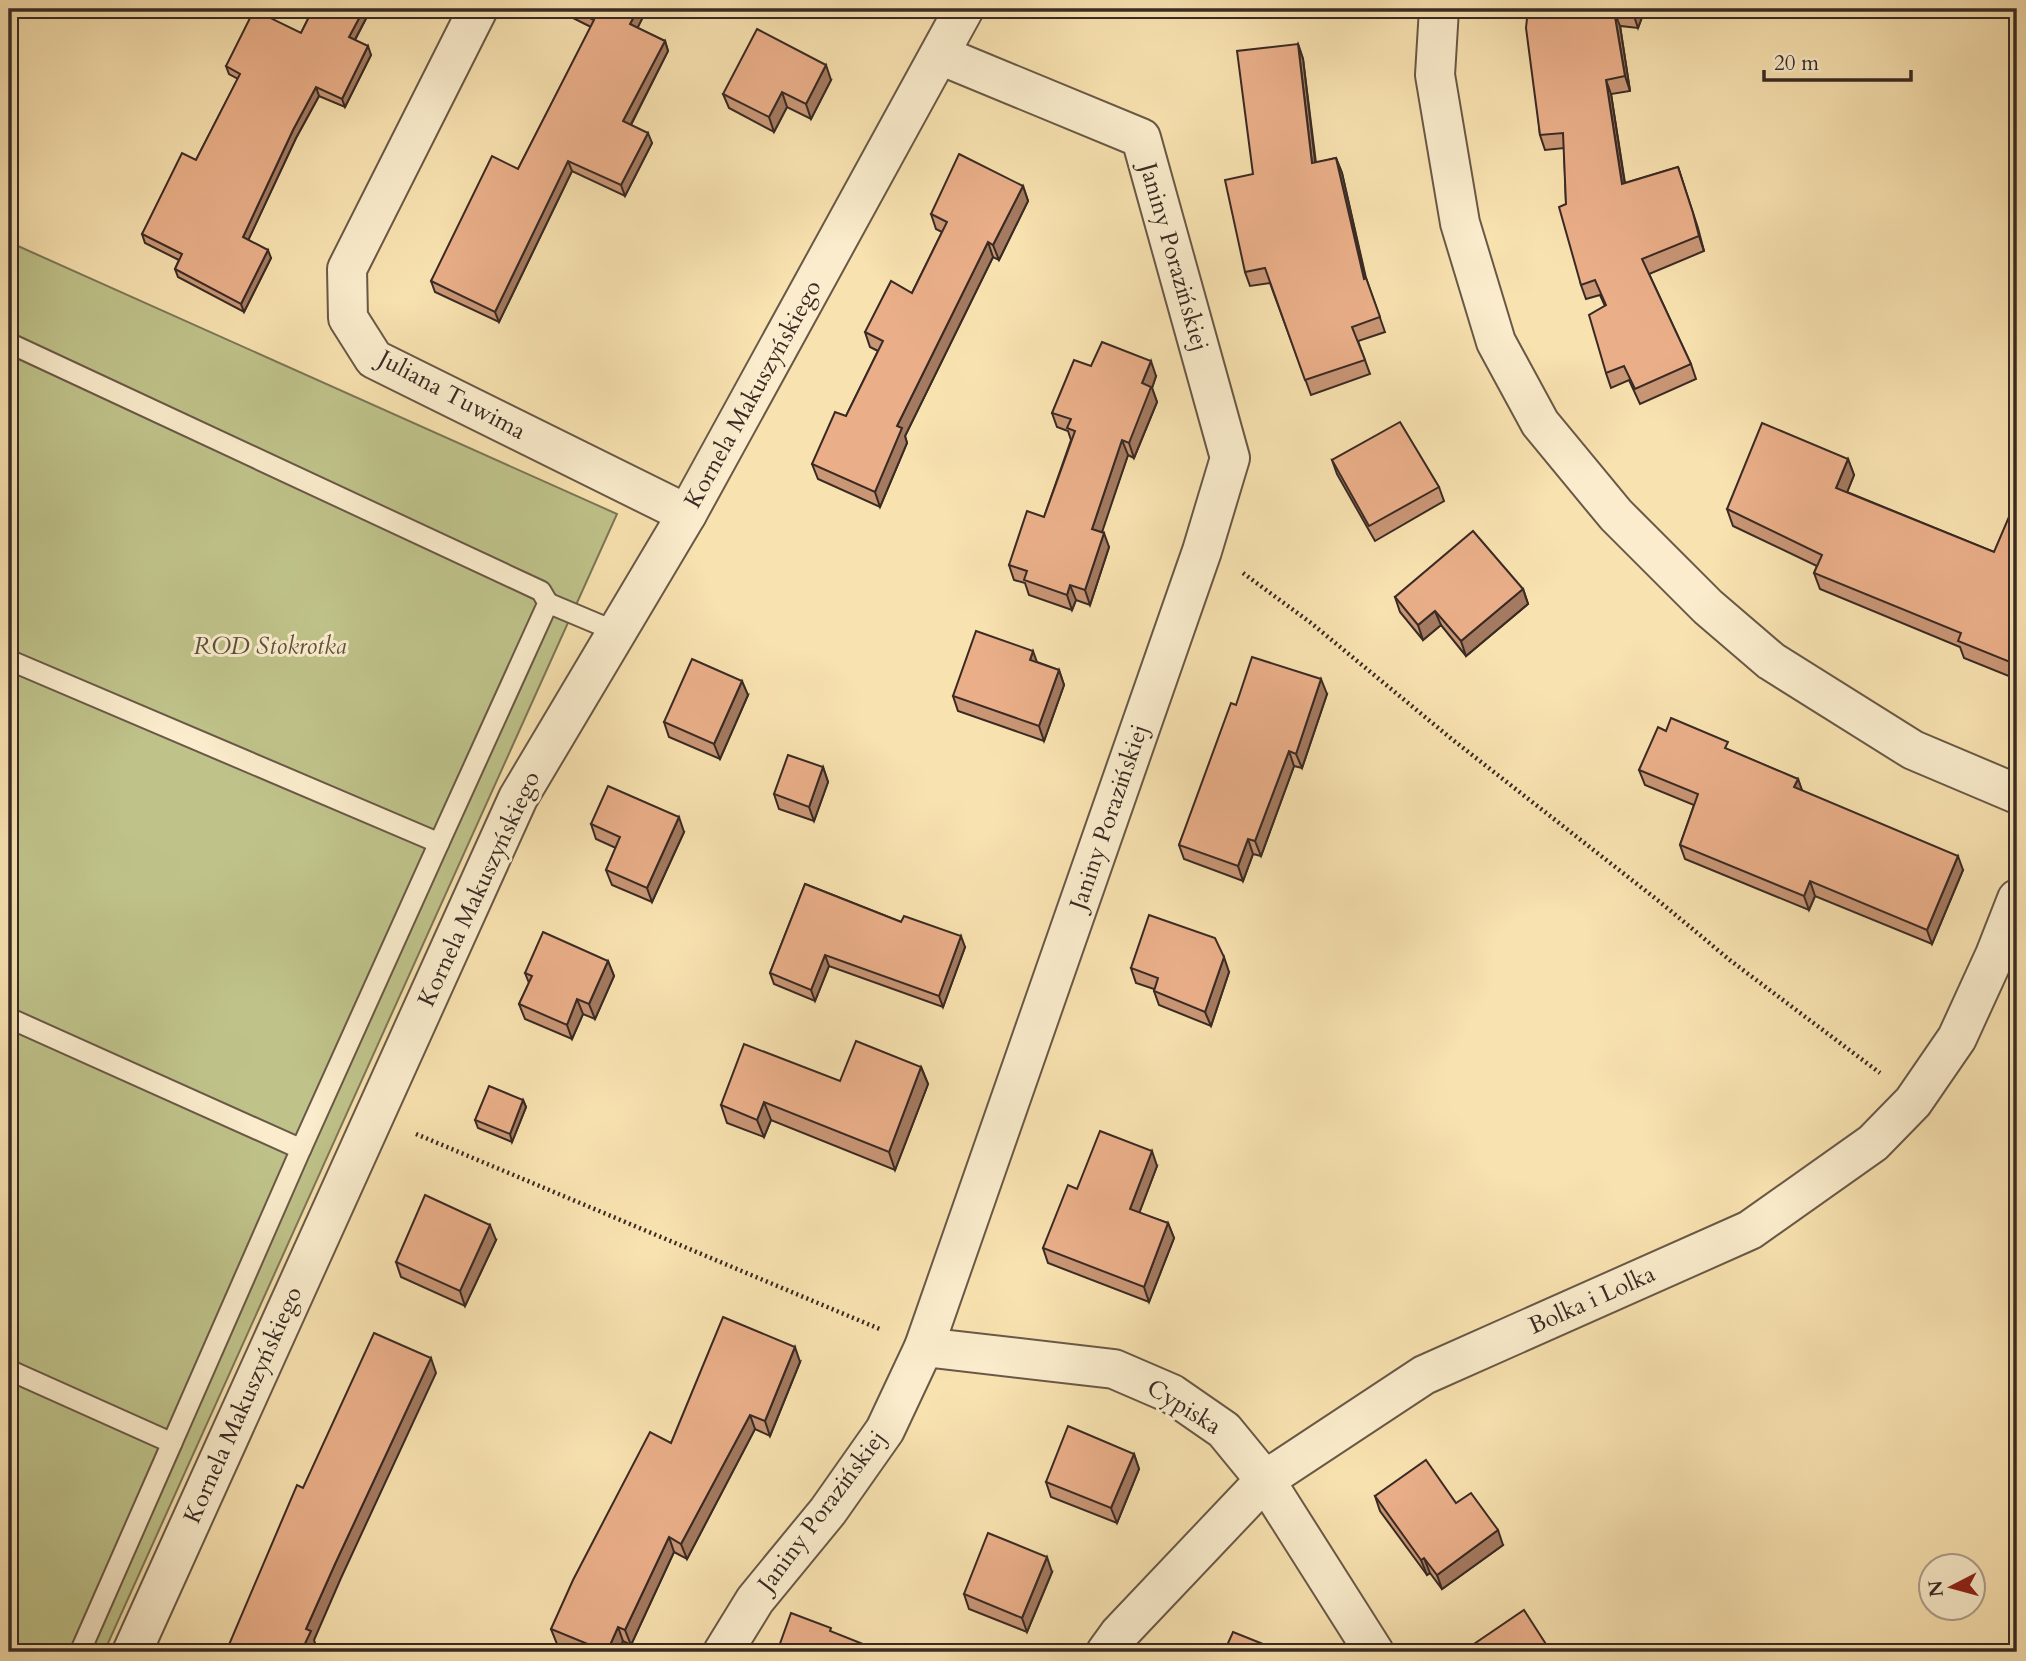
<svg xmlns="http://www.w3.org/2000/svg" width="2026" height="1661" font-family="Cardo,serif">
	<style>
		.green { fill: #bfc38a; stroke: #7c7657; stroke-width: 2 }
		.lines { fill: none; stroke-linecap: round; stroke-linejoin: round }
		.lane-casing { stroke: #695847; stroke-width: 23 }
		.street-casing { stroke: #695847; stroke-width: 42 }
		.path { stroke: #392a24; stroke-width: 4.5; stroke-dasharray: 2 3.5; stroke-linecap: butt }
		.lane { stroke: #faeccc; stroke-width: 19 }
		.street { stroke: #faeccc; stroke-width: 38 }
		.wall { fill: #c99676; stroke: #392a24; stroke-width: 2 }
		.shaded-wall { fill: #a47a60; stroke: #392a24; stroke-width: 2 }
		.building { fill: #eaaf89; stroke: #392a24; stroke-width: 2 }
		.labels { text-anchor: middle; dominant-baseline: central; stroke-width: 6; stroke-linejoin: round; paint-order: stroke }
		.street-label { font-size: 24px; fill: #392a24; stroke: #faeccc }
		.park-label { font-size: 24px; font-style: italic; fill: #5a503e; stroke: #faeccc }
	</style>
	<rect width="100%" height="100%" fill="#f8e2b0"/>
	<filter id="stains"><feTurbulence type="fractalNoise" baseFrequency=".00286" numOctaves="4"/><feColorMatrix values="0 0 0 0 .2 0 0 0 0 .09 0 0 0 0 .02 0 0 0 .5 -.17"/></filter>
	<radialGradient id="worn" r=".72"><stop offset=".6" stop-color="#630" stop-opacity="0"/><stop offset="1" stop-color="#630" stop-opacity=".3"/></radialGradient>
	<path class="green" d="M 9,242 L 617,514 L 104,1652 L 9,1652 Z"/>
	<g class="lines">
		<defs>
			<g id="lane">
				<path d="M 9,343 L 541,591 L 548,603 L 439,843"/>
				<path d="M 548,603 L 617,632"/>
				<path d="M 9,660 L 439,843 L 301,1149"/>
				<path d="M 9,1018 L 301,1149 L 172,1443"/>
				<path d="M 9,1370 L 172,1443 L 80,1652"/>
			</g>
			<g id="street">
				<path d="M 478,9 L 347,269 L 348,318 L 374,359 L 687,514"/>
				<path d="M 1439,9 L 1435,75 L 1460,223 L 1496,342 L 1540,423 L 1616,515 L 1708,607 L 1771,661 L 1913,750 L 2017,794"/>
				<path d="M 924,1347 L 1114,1369 L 1172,1394 L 1224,1430 L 1265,1480 L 1374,1652"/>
				<path d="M 132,1652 L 518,798 L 687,514 L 964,9"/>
				<path d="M 723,1652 L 755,1600 L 828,1511 L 885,1430 L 924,1347 L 1202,551 L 1230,458 L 1141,138 L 940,55"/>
				<path d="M 1106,1652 L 1119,1634 L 1265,1480 L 1424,1375 L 1750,1230 L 1873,1143 L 1913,1102 L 1957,1038 L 1995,955 L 2017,899"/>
			</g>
		</defs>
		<use href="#lane" class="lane-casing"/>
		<use href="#street" class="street-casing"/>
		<g class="path">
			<path d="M 1243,573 L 1311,623 L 1453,740 L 1660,902 L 1731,961 L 1880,1073"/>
			<path d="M 416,1134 L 882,1330"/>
		</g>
		<use href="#lane" class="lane"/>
		<use href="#street" class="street"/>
	</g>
	<g class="wall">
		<path d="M 313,9 L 371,9 L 355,40 L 371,55 L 345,107 L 319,96 L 296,138 L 248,240 L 271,258 L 244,312 L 178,277 L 175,269 L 179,260 L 145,243 L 142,234 L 196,160 L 238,79 L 229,74 L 226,66 L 301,33 Z"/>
		<path d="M 565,9 L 647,9 L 637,28 L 665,41 L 668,51 L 631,125 L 652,143 L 625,196 L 572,171 L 499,322 L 435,292 L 431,281 L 518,169 L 591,27 L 567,15 Z"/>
		<path d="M 1528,9 L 1645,9 L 1638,28 L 1620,26 L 1630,91 L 1611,94 L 1625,183 L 1678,167 L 1704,251 L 1649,274 L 1691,364 L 1696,379 L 1640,404 L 1629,380 L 1611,388 L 1606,373 L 1605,306 L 1600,295 L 1586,299 L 1581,285 L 1566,204 L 1564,148 L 1545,150 L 1540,135 Z"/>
		<path d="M 1298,44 L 1303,59 L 1316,163 L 1336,158 L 1342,173 L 1366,278 L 1385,332 L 1358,341 L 1370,374 L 1311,395 L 1270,283 L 1250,286 L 1245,272 L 1253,174 Z"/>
		<path d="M 831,80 L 811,119 L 787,107 L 774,132 L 729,108 L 723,94 Z"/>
		<path d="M 1023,186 L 1028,201 L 999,260 L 993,257 L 905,436 L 907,443 L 880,507 L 818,479 L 812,464 L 846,416 L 878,351 L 870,347 L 865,332 L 912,293 L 942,232 L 936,229 L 931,214 Z"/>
		<path d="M 1091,366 L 1156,376 L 1152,388 L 1157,402 L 1134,458 L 1128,455 L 1101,532 L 1109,547 L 1090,605 L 1076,600 L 1072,610 L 1029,595 L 1025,583 L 1014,580 L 1009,565 L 1044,517 L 1071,440 L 1068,431 L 1057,427 L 1052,413 Z"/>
		<path d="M 2017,445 L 2017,469 L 2013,456 Z"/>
		<path d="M 1848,459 L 1854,475 L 1847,492 L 1994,552 L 2016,679 L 1964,658 L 1960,647 L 1820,589 L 1814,573 L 1817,566 L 1733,526 L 1727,509 Z"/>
		<path d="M 1332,460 L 1439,487 L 1444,501 L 1375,541 L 1337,474 Z"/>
		<path d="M 1523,589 L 1528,604 L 1466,656 L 1441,625 L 1423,640 L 1400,612 L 1395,597 Z"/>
		<path d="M 1037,662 L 1059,670 L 1064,685 L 1044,741 L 958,711 L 953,696 Z"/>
		<path d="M 1327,694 L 1302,768 L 1294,766 L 1261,856 L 1253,854 L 1243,881 L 1184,859 L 1179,845 L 1236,705 Z"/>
		<path d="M 748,695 L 720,759 L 669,737 L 664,722 Z"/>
		<path d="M 1666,731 L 1731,751 L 1798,779 L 1802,791 L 1963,870 L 1932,944 L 1815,896 L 1809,910 L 1685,859 L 1680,845 L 1694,805 L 1645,785 L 1639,770 Z"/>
		<path d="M 823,767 L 828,782 L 814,821 L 779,809 L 774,794 Z"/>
		<path d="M 591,824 L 684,832 L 652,902 L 612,885 L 606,870 L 616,848 L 596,839 Z"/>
		<path d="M 805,884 L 965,947 L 943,1007 L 829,966 L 815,1001 L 774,984 L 770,973 Z"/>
		<path d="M 608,961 L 614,976 L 595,1019 L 583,1014 L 572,1039 L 525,1019 L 519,1004 L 529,983 L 525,973 Z"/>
		<path d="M 1131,968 L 1229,972 L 1211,1026 L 1159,1005 L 1154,991 L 1154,989 L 1136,983 Z"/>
		<path d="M 921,1067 L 928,1084 L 895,1170 L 771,1120 L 764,1137 L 727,1123 L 721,1105 L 840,1081 Z"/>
		<path d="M 523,1100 L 526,1107 L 512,1142 L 478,1128 L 475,1120 Z"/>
		<path d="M 1157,1166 L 1139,1213 L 1168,1223 L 1174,1238 L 1149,1302 L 1048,1263 L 1043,1248 L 1077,1189 Z"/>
		<path d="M 496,1240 L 465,1306 L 401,1277 L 396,1262 Z"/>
		<path d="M 800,1362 L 770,1436 L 755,1429 L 687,1559 L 674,1552 L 631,1645 L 623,1641 L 618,1652 L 577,1652 L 557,1644 L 551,1629 L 671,1443 Z"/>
		<path d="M 1134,1454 L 1139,1469 L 1117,1523 L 1051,1497 L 1046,1482 Z"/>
		<path d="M 1375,1496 L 1456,1503 L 1503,1545 L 1442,1589 L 1430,1573 L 1427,1575 L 1380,1511 Z"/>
		<path d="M 1052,1572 L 1027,1632 L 969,1609 L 964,1594 Z"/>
	</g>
	<g class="shaded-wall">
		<path d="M 364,9 L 371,9 L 352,45 L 349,37 Z"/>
		<path d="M 638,9 L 647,9 L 634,35 L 630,24 Z"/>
		<path d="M 1634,9 L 1645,9 L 1638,28 L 1633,13 Z"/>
		<path d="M 1614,11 L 1620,26 L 1630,91 L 1625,76 Z"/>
		<path d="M 665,41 L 668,51 L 627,132 L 623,121 Z"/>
		<path d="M 1298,44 L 1303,59 L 1317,178 L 1312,163 Z"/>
		<path d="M 368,46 L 371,55 L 345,107 L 342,99 Z"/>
		<path d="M 826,65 L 831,80 L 811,119 L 806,104 Z"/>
		<path d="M 1606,80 L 1611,94 L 1627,199 L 1622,184 Z"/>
		<path d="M 316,87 L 319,96 L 296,138 L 246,245 L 243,237 L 293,130 Z"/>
		<path d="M 782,92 L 787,107 L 774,132 L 769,117 Z"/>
		<path d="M 648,133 L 652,143 L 625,196 L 621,185 Z"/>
		<path d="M 1336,158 L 1342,173 L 1369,294 L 1364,279 Z"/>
		<path d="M 568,161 L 572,171 L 499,322 L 495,312 Z"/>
		<path d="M 1678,167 L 1698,228 L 1704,251 L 1699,236 Z"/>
		<path d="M 1023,186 L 1028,201 L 999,260 L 993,245 Z"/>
		<path d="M 988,242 L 993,257 L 905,436 L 907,443 L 880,507 L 875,492 L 897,426 Z"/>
		<path d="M 268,250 L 271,258 L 244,312 L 241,304 Z"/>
		<path d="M 1151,361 L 1156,376 L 1152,388 L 1157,402 L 1134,458 L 1129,443 L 1142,383 Z"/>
		<path d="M 1122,440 L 1128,455 L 1098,544 L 1092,529 Z"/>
		<path d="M 1848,459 L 1854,475 L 1842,505 L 1836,488 Z"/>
		<path d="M 1104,533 L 1109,547 L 1090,605 L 1085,590 Z"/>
		<path d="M 1070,585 L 1076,600 L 1072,610 L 1067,595 Z"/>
		<path d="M 1523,589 L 1528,604 L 1466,656 L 1461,641 Z"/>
		<path d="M 1435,611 L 1441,625 L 1423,640 L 1418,625 Z"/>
		<path d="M 2017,643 L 2017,675 L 2016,679 L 2010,662 Z"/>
		<path d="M 1033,651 L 1038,665 L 1030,660 Z"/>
		<path d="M 1059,670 L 1064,685 L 1044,741 L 1039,726 Z"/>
		<path d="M 1321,679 L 1327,694 L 1302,768 L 1296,754 Z"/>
		<path d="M 742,681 L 748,695 L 720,759 L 714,744 Z"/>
		<path d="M 1289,751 L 1294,766 L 1261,856 L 1255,841 Z"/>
		<path d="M 823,767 L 828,782 L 814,821 L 809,807 Z"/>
		<path d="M 1798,779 L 1803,793 L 1794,787 Z"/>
		<path d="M 679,817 L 684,832 L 652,902 L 647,888 Z"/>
		<path d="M 1248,839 L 1253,854 L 1243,881 L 1238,866 Z"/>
		<path d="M 1958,856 L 1963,870 L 1932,944 L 1927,930 Z"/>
		<path d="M 1810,881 L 1815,896 L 1809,910 L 1804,896 Z"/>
		<path d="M 961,936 L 965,947 L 943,1007 L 939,996 Z"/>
		<path d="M 825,955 L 829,966 L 815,1001 L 811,990 Z"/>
		<path d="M 1224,957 L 1229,972 L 1211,1026 L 1205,1012 Z"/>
		<path d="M 608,961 L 614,976 L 595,1019 L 589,1004 Z"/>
		<path d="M 577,999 L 583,1014 L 572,1039 L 567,1025 Z"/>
		<path d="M 921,1067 L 928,1084 L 895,1170 L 889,1152 Z"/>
		<path d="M 523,1100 L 526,1107 L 512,1142 L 510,1134 Z"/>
		<path d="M 764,1102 L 771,1120 L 764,1137 L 757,1120 Z"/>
		<path d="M 1152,1151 L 1157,1166 L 1135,1224 L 1130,1209 Z"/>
		<path d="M 1168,1223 L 1174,1238 L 1149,1302 L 1144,1287 Z"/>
		<path d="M 490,1225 L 496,1240 L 465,1306 L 460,1291 Z"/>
		<path d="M 795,1347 L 800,1362 L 770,1436 L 765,1421 Z"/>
		<path d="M 431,1358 L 436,1373 L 341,1578 L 314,1640 L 316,1646 L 313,1652 L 301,1652 L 306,1629 L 335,1564 Z"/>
		<path d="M 750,1415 L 755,1429 L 687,1559 L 681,1544 Z"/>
		<path d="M 1134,1454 L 1139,1469 L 1117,1523 L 1111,1508 Z"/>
		<path d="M 1498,1530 L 1503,1545 L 1442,1589 L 1437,1575 Z"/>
		<path d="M 669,1537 L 674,1552 L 631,1645 L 625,1630 Z"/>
		<path d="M 1047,1557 L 1052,1572 L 1027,1632 L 1022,1618 Z"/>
		<path d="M 1424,1558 L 1430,1573 L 1427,1575 L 1421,1560 Z"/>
		<path d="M 618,1627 L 623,1641 L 618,1652 L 607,1652 Z"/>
	</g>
	<g class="building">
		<path d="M 313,9 L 364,9 L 349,37 L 368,46 L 342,99 L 316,87 L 293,130 L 243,237 L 268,250 L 241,304 L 175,269 L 182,254 L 142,234 L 182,153 L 196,160 L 240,74 L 226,66 L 254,10 L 301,33 Z"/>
		<path d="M 572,9 L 638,9 L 630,24 L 665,41 L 623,121 L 648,133 L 621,185 L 568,161 L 495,312 L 431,281 L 492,156 L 518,169 L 594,20 Z"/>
		<path d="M 1528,9 L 1634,9 L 1633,13 L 1614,11 L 1625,76 L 1606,80 L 1622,184 L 1678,167 L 1693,213 L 1699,236 L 1642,259 L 1691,364 L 1635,389 L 1624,366 L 1606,373 L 1589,315 L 1606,305 L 1595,280 L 1581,285 L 1559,207 L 1566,204 L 1563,133 L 1540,135 L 1526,28 Z"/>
		<path d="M 757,29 L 826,65 L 806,104 L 782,92 L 769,117 L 723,94 Z"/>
		<path d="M 1298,44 L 1312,163 L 1336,158 L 1364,279 L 1366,278 L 1380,317 L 1352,327 L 1365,360 L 1305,380 L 1265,268 L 1245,272 L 1225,180 L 1253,174 L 1237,51 Z"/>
		<path d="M 959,154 L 1023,186 L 993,245 L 988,242 L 897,426 L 902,428 L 875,492 L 812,464 L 835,412 L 846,416 L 883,341 L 865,332 L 891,281 L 912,293 L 947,222 L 931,214 Z"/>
		<path d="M 1102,342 L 1151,361 L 1142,383 L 1151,387 L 1129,443 L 1122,440 L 1092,529 L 1104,533 L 1085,590 L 1070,585 L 1067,595 L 1024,580 L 1027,571 L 1009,565 L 1027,511 L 1044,517 L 1075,431 L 1067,428 L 1071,419 L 1052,413 L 1074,360 L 1091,366 Z"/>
		<path d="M 1400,422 L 1439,487 L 1369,526 L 1332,460 Z"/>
		<path d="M 1762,423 L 1848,459 L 1836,488 L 1994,552 L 2017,498 L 2017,643 L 2010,662 L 1958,641 L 1961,633 L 1814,573 L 1822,555 L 1727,509 Z"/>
		<path d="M 2017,445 L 2017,458 L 2013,456 Z"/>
		<path d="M 1473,531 L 1523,589 L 1461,641 L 1435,611 L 1418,625 L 1395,597 Z"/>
		<path d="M 976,631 L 1033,651 L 1030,660 L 1059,670 L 1039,726 L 953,696 Z"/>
		<path d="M 1252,657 L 1321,679 L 1296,754 L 1289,751 L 1255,841 L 1248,839 L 1238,866 L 1179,845 L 1231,703 L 1236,705 Z"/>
		<path d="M 692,659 L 742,681 L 714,744 L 664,722 Z"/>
		<path d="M 1671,718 L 1728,742 L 1725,748 L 1798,779 L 1794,787 L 1958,856 L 1927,930 L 1810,881 L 1804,896 L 1680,845 L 1698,794 L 1639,770 L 1658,727 L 1666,731 Z"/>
		<path d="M 788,755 L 823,767 L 809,807 L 774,794 Z"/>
		<path d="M 608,786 L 679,817 L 647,888 L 606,870 L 620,837 L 591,824 Z"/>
		<path d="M 805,884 L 901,922 L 904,916 L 961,936 L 939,996 L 825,955 L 811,990 L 770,973 Z"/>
		<path d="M 1149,915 L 1215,938 L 1224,957 L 1205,1012 L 1154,991 L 1158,978 L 1131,968 Z"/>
		<path d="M 543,932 L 608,961 L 589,1004 L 577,999 L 567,1025 L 519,1004 L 532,976 L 525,973 Z"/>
		<path d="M 856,1041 L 921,1067 L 889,1152 L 764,1102 L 757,1120 L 721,1105 L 744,1044 L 840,1081 Z"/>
		<path d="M 489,1086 L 523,1100 L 510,1134 L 475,1120 Z"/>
		<path d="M 1100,1131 L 1152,1151 L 1130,1209 L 1168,1223 L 1144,1287 L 1043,1248 L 1068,1185 L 1077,1189 Z"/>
		<path d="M 425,1195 L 490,1225 L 460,1291 L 396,1262 Z"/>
		<path d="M 723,1317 L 795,1347 L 765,1421 L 750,1415 L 681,1544 L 669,1537 L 625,1630 L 618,1627 L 607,1652 L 551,1629 L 573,1580 L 650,1432 L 671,1443 Z"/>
		<path d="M 374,1333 L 431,1358 L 335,1564 L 306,1629 L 311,1631 L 301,1652 L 232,1652 L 234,1650 L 228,1647 L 297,1485 L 303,1488 Z"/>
		<path d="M 1068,1426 L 1134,1454 L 1111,1508 L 1046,1482 Z"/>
		<path d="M 1426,1460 L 1456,1503 L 1471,1493 L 1498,1530 L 1437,1575 L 1424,1558 L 1421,1560 L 1375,1496 Z"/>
		<path d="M 988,1533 L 1047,1557 L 1022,1618 L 964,1594 Z"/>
		<path d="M 1524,1610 L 1551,1652 L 1475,1652 L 1471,1646 Z"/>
		<path d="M 791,1613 L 831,1628 L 830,1631 L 883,1652 L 777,1652 Z"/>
		<path d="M 1233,1632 L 1283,1652 L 1224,1652 Z"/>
		<path d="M 1568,1646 L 1573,1652 L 1558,1652 Z"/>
	</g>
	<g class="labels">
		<g class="street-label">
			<text transform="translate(1174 257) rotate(74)">Janiny Porazińskiej</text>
			<text transform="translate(753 394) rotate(-61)">Kornela Makuszyńskiego</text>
			<text transform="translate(452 395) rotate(28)">Juliana Tuwima</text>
			<text transform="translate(1109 817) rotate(-71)">Janiny Porazińskiej</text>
			<text transform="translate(479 889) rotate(-65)">Kornela Makuszyńskiego</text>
			<text transform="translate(1592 1300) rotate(-24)">Bolka i Lolka</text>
			<text transform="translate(243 1405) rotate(-66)">Kornela Makuszyńskiego</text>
			<text transform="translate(1184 1407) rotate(32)">Cypiska</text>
			<text transform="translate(822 1511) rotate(-53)">Janiny Porazińskiej</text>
		</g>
		<g class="park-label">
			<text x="270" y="646">ROD Stokrotka</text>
		</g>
	</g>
	<rect width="2026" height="1661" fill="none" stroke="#f8e2b0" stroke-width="35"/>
	<rect x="10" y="10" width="2005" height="1640" fill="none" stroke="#392a24" stroke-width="3.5"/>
	<rect x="18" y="18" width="1991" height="1626" fill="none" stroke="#392a24" stroke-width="2"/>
	<g transform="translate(1952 1587) rotate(264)"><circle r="33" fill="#faeccc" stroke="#ad9e89" stroke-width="2"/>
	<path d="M0-5L12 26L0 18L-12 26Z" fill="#8f2418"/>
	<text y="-10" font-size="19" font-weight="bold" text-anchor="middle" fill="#392a24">N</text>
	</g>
	<path d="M1764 70v10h147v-10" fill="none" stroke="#392a24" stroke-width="3.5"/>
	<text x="1774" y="70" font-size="21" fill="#392a24" stroke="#faeccc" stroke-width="5" paint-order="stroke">20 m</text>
	<rect width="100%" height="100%" filter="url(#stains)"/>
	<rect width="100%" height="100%" fill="url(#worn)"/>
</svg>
